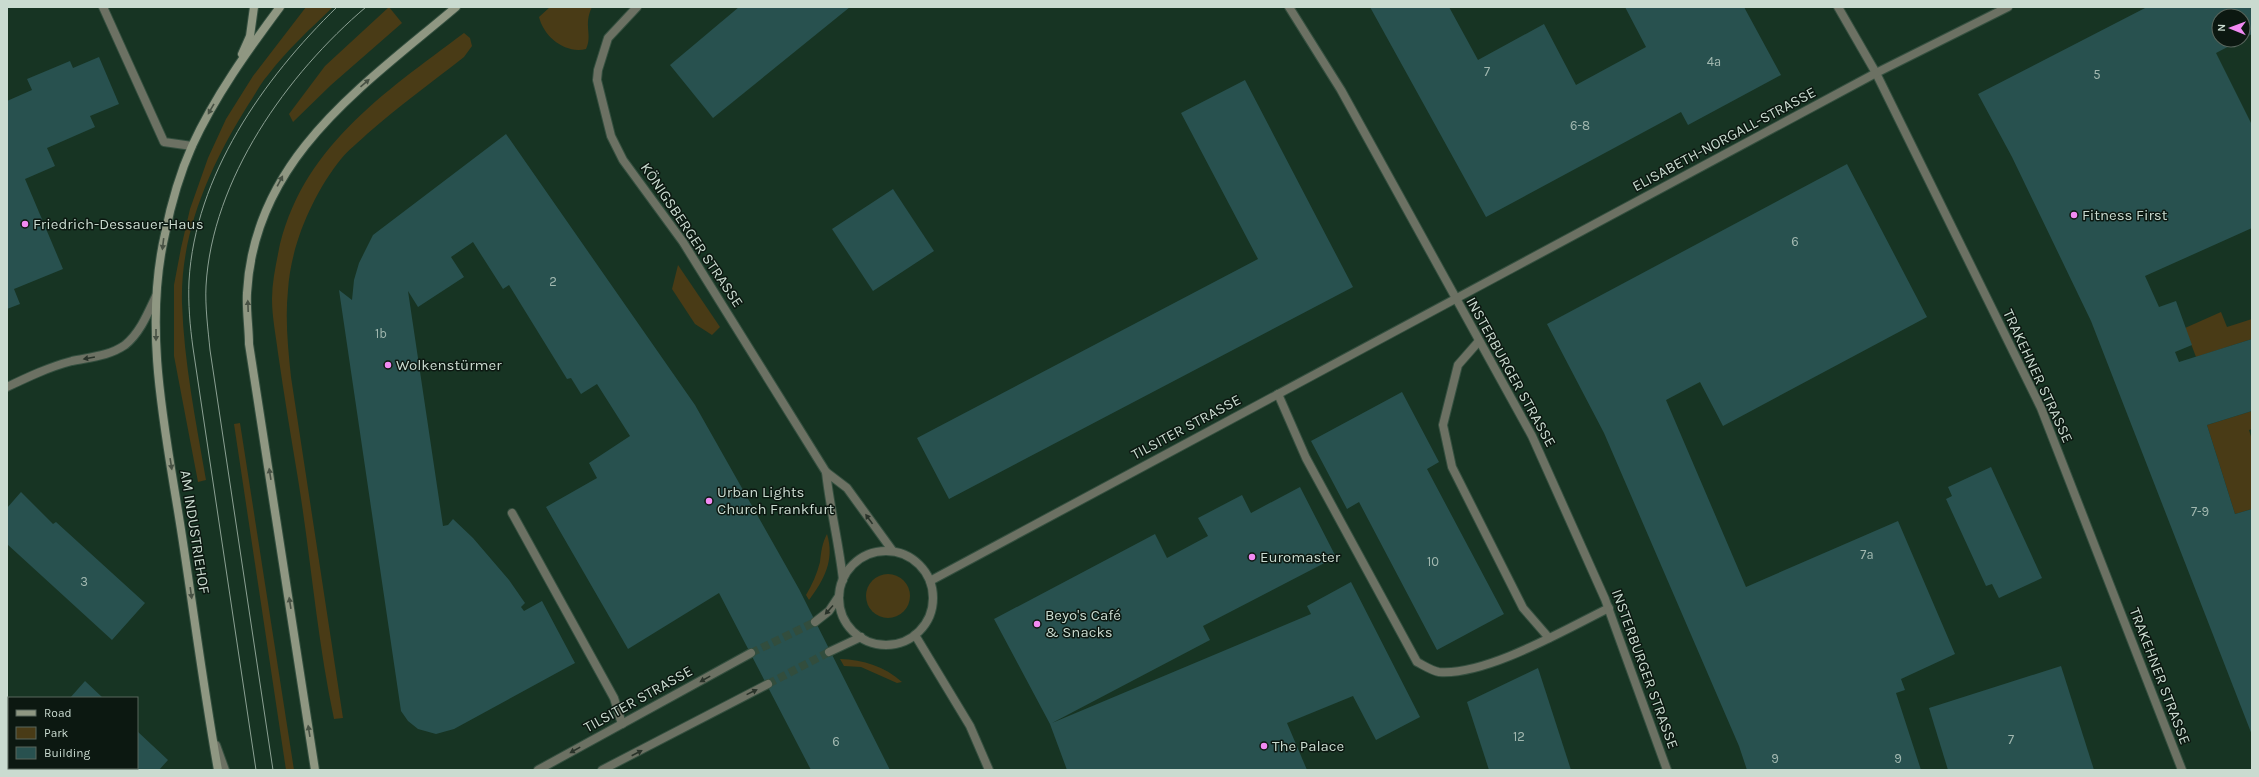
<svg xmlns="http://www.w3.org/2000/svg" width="2259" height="777" font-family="Karla,sans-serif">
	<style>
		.green { fill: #493b16 }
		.building { fill: #28514f }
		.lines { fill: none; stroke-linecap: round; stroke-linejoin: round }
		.minor-tunnel { stroke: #324d3d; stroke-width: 8; stroke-dasharray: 8 4; stroke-linecap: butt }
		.service-casing { stroke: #344f3f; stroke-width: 10 }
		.minor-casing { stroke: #344f3f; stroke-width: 10 }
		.secondary-casing { stroke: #344f3f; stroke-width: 10 }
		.service { stroke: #6c7163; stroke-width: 8 }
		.minor { stroke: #6c7163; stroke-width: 8 }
		.secondary { stroke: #8f9782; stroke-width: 8 }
		.tram { stroke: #8ba093; stroke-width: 1 }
		.oneway { fill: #475144 }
		.oneway2 { fill: #29332a }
		.poi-dot { fill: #f28af3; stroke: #0c1811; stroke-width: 1.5 }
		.labels { text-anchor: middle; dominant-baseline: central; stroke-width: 3; stroke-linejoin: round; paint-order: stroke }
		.number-label { font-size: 13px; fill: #a2b8b0 }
		.street-label { font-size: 15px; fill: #cadbd0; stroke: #0c1811 }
		.poi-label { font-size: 15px; fill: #cadbd0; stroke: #0c1811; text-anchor: start }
	</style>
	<rect width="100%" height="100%" fill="#173423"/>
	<g class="green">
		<path d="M 306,7 L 333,7 C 310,29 287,50 268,75 C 260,84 255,95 248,105 C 211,164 180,232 182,303 C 184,363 196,422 206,480 L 198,482 L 174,356 L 174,285 L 181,248 L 190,209 L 208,158 L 226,119 L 253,76 Z"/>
		<path d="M 389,7 L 402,23 L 331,85 L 293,122 L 289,114 L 325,66 Z"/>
		<path d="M 550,7 L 592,7 C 583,25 593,35 586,49 C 565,54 544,37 539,17 Z"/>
		<path d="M 464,33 L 470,38 L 472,46 L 464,57 C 432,82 398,107 367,134 C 359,142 348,150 341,159 C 313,194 291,244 288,290 C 285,319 288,348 291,377 L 343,718 L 334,719 C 317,639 311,559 298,479 C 291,437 284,395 278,353 C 276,336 272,317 272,299 C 272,284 275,269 278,254 C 299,149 384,93 464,33 Z"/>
		<path d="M 678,265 L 720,327 L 712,335 L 695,324 L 672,289 Z"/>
		<path d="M 2221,312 L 2227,327 L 2252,319 L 2252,339 L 2196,357 L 2185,328 Z"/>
		<path d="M 2252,411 L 2252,429 L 2249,430 L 2252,440 L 2252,509 L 2235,514 L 2207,425 Z"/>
		<path d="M 240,423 L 294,770 L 286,770 L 234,424 Z"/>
		<path d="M 827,534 C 835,560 824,580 809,600 L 806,595 C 812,585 817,574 820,562 C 821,553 822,543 827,534 Z"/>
		<circle cx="888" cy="596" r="22"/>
		<path d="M 840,659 C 864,660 884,666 902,682 L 897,683 L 861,667 L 844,666 Z"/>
	</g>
	<g class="building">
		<path d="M 739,7 L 850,7 L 713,118 L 670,65 Z"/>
		<path d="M 1370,7 L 1449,7 L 1478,60 L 1544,24 L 1576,85 L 1646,47 L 1625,7 L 1744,7 L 1781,75 L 1688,125 L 1681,112 L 1486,217 Z"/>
		<path d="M 2147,7 L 2252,7 L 2252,34 L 2243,39 L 2243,16 L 2219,16 L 2219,40 L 2241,40 L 2216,53 L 2252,125 L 2252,228 L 2145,276 L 2159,307 L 2176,301 L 2192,345 L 2175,352 L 2179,362 L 2252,339 L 2252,411 L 2207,425 L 2235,514 L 2252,509 L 2252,735 L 2091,321 L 2012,157 L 1978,94 Z"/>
		<path d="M 99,57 L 119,104 L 90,116 L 95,127 L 47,148 L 55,166 L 25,179 L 63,269 L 14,289 L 20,304 L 7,309 L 7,101 L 32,90 L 27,79 L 70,61 L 73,68 Z"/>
		<path d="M 1245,80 L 1353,287 L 949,499 L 917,438 L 1258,259 L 1181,113 Z"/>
		<path d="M 506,134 L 695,405 L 799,589 L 890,770 L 811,770 L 719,593 L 628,649 L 546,507 L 597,478 L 589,463 L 630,436 L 597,384 L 581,394 L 571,378 L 567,379 L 509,285 L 503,289 L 473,242 L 451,257 L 464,277 L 418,307 L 408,291 L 443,526 L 448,525 L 453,519 L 473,538 L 509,580 L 525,603 L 521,607 L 524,611 L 542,601 L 575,663 L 454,729 L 436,734 L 418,729 L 408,721 L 401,711 L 339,290 L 352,300 L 354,280 L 359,263 L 373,235 Z"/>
		<path d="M 1847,164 L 1927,317 L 1723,426 L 1700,382 L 1666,400 L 1746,587 L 1898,521 L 1955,654 L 1901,679 L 1905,690 L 1896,693 L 1921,770 L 1747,770 L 1739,746 L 1604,433 L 1547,324 Z"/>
		<path d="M 893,189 L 934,251 L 873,291 L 832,229 Z"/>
		<path d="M 1402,392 L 1439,462 L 1427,469 L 1504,614 L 1437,650 L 1359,502 L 1347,509 L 1311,441 Z"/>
		<path d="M 1991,467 L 2042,578 L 1999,598 L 1992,584 L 1986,586 L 1946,499 L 1952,496 L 1948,487 Z"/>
		<path d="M 1300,487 L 1336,557 L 1203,626 L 1210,640 L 1052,723 L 1311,614 L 1307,606 L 1351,582 L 1420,717 L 1376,740 L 1353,696 L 1287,723 L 1307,770 L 1067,770 L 1050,724 L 994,619 L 1155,534 L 1167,558 L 1208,536 L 1198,518 L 1242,495 L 1251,513 Z"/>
		<path d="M 21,492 L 53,524 L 56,522 L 145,603 L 112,640 L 7,544 L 7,508 Z"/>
		<path d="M 2061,666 L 2094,770 L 1948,770 L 1929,708 Z"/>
		<path d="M 1538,668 L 1571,770 L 1489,770 L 1467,702 Z"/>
		<path d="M 85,681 L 103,698 L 70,698 Z"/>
		<path d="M 137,731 L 168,760 L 159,770 L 111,770 L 109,768 L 137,768 Z"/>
	</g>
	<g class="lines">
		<g class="minor-tunnel">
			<path d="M 751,653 L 815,622"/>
			<path d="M 768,684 L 829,652"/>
		</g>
		<defs>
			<g id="service">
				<path d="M 103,7 L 164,142 L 192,146"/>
				<path d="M 1479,341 L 1458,365 L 1443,425 L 1452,467 L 1523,608 L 1549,638"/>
				<path d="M 1278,394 L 1306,458 L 1417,662 C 1423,665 1432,671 1439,672 C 1486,676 1566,629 1609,608"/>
				<path d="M 512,513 L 614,698 L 622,724"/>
			</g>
			<g id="minor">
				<path d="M 637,7 L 608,38 L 598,70 L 597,80 L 611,136 L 623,160 L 683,242 L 826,472"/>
				<path d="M 1289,7 L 1341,90 L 1532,436 L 1605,599 L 1667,770"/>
				<path d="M 1838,7 L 1876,73 L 2041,408 L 2182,770"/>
				<path d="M 7,387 C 28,377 49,367 72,361 C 91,357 109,356 125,345 C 140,333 148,313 156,296"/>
				<circle cx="886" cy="598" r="47"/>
				<path d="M 843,580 C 839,543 830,509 826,472 L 847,488 L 892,550"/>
				<path d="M 930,581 L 1876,73 L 2008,7"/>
				<path d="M 815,622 L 829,611 L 839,596"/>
				<path d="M 915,635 L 970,726 L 989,770"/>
				<path d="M 829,652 L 861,637"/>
				<path d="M 216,745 L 225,770"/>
				<path d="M 538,770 L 751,653"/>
				<path d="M 602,770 L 768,684"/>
			</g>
			<g id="secondary">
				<path d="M 242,54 L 250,36 L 254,7"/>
				<path d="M 218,770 C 204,692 194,614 182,536 C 167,438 142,333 165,234 C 171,204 180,173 192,146 C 215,96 248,50 280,7"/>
				<path d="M 315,770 L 249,344 C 249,328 246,310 247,293 C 254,158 363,86 456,7"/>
			</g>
		</defs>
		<use href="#service" class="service-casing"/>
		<use href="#minor" class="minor-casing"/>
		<use href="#secondary" class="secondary-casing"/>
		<use href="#service" class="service"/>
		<use href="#minor" class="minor"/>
		<use href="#secondary" class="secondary"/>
		<g class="tram">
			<path d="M 256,770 L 193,348 C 190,326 188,304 189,281 C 195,176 263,79 337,7"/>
			<path d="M 273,770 L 210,350 C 208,329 205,307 206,286 C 212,179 287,74 366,7"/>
		</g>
	</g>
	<defs><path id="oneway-solid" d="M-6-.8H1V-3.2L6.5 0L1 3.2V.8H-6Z"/></defs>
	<g class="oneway">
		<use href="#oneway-solid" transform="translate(365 83) rotate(-41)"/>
		<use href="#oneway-solid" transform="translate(211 109) rotate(120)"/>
		<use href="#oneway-solid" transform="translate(280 181) rotate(-62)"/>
		<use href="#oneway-solid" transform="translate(163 244) rotate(97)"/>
		<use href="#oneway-solid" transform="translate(248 306) rotate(-92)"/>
		<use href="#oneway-solid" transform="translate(156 335) rotate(90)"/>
		<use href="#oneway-solid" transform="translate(171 464) rotate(81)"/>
		<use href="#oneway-solid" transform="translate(270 474) rotate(-99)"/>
		<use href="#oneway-solid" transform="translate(191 593) rotate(82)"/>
		<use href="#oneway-solid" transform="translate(290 603) rotate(-99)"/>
		<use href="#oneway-solid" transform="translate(309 731) rotate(-99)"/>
	</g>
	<g class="oneway2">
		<use href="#oneway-solid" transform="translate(89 358) rotate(170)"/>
		<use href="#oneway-solid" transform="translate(869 519) rotate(-126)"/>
		<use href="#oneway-solid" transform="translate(829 610) rotate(132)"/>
		<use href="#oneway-solid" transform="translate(705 679) rotate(151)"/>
		<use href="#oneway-solid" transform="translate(752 692) rotate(-26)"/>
		<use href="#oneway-solid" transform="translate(575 750) rotate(151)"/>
		<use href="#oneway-solid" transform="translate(637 753) rotate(-27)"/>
	</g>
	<g class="poi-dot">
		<circle cx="2074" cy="215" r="4"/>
		<circle cx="25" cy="224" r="4"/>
		<circle cx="388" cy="365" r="4"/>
		<circle cx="709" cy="501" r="4"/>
		<circle cx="1252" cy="557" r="4"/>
		<circle cx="1037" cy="624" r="4"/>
		<circle cx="1264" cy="746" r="4"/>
	</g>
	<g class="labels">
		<g class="number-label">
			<text x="1714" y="61">4a</text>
			<text x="1487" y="71">7</text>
			<text x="2097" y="74">5</text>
			<text x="1580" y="125">6-8</text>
			<text x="1795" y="241">6</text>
			<text x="553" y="281">2</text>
			<text x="381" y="333">1b</text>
			<text x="2200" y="511">7-9</text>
			<text x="1867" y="554">7a</text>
			<text x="1433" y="561">10</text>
			<text x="84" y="581">3</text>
			<text x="1519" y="736">12</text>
			<text x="2011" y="739">7</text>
			<text x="836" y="741">6</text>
			<text x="1775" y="758">9</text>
			<text x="1898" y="758">9</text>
		</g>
		<g class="street-label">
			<text transform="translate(1724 139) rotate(-28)">ELISABETH-NORGALL-STRASSE</text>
			<text transform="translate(692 235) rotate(56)">KÖNIGSBERGER STRASSE</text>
			<text transform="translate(1511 372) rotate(61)">INSTERBURGER STRASSE</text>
			<text transform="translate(2038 376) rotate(65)">TRAKEHNER STRASSE</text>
			<text transform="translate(1186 427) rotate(-28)">TILSITER STRASSE</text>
			<text transform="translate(195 532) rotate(81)">AM INDUSTRIEHOF</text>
			<text transform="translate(1645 669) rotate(70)">INSTERBURGER STRASSE</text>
			<text transform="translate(2160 676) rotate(69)">TRAKEHNER STRASSE</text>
			<text transform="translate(638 699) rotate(-29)">TILSITER STRASSE</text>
		</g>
		<g class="poi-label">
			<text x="2082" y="215">Fitness First</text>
			<text x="33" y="224">Friedrich-Dessauer-Haus</text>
			<text x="396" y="365">Wolkenstürmer</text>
			<text x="717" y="492">Urban Lights<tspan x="717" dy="17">Church Frankfurt</tspan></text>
			<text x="1260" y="557">Euromaster</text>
			<text x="1045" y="615">Beyo's Café<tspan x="1045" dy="17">&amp; Snacks</tspan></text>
			<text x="1272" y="746">The Palace</text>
		</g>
	</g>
	<rect width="2259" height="777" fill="none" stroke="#cadbd0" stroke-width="16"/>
	<rect x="8" y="697" width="130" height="72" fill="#0c1811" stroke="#58665d"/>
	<rect x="16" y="710" width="20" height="6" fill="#8f9782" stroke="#58665d"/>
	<text x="44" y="717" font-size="12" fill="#cadbd0">Road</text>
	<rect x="16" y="727" width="20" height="12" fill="#493b16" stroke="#58665d"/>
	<text x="44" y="737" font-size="12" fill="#cadbd0">Park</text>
	<rect x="16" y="747" width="20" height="12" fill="#28514f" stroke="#58665d"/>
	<text x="44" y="757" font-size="12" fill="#cadbd0">Building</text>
	<g transform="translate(2231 28) rotate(271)"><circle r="19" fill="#0c1811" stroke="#58665d"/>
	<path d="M0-3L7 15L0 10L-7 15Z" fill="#f28af3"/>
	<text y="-6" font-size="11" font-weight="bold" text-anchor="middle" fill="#cadbd0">N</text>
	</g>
</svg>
